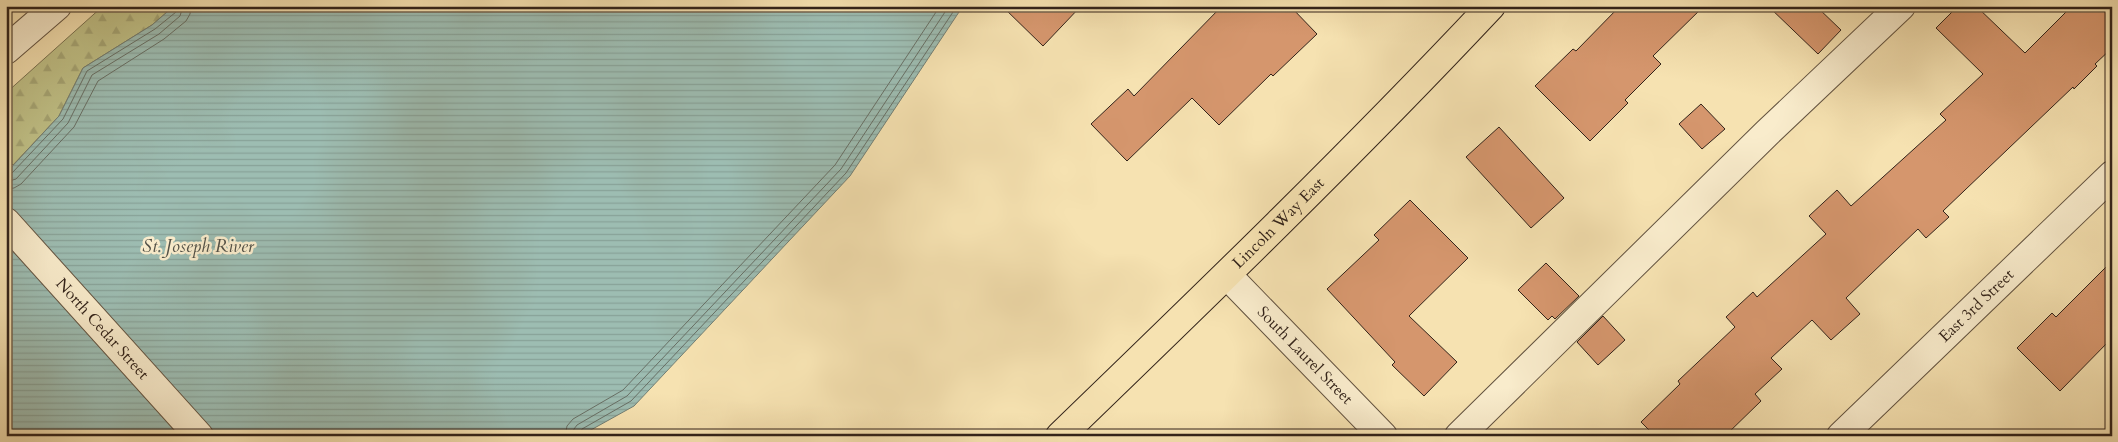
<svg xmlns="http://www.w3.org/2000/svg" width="2118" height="442" font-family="Cardo,serif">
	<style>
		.forest { fill: url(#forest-firs); stroke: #7a7251 }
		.water { fill: url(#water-rules); stroke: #727f75 }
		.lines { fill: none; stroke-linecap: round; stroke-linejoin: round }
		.shore { stroke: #687066; stroke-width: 1 }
		.building { fill: #d5966d; stroke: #32231a }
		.minor-casing { stroke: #635340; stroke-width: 30 }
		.major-casing { stroke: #32231a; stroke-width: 30 }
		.minor { stroke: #f9eccc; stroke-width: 28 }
		.major { stroke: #f6e2b1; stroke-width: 28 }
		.labels { text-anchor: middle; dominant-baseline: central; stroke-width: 5; stroke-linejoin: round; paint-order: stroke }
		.street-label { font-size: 16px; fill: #32231a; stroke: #f9eccc }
		.water-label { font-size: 18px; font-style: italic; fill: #525148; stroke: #f9eccc }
	</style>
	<defs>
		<pattern id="forest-firs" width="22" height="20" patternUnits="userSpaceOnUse" patternTransform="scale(1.25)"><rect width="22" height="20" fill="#c1c288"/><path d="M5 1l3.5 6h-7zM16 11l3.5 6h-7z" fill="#a6a675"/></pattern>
		<pattern id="water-rules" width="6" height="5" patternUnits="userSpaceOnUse" patternTransform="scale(1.25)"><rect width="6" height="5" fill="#9dbdb2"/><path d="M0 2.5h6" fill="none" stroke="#88a298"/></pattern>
	</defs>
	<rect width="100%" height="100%" fill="#f6e2b1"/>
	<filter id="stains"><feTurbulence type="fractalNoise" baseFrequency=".004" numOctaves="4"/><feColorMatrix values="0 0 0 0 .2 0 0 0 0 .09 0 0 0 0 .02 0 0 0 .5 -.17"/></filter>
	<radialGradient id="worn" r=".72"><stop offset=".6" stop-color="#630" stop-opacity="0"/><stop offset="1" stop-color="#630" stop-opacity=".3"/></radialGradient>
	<path class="forest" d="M 103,6 L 174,6 L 152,25 L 83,68 L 59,116 L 13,165 L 6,158 L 6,93 Z"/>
	<path class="water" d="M 174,6 L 963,6 L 850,176 L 634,406 L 580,436 L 6,436 L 6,173 L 59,116 L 83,68 L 152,25 Z"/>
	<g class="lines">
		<g class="shore">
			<path d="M 6,175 L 12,173 L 63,119 L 87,71 L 155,29 L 176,12 L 177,6"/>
			<path d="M 6,182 L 16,179 L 68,123 L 92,75 L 159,34 L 180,16 L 183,6"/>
			<path d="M 6,189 L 14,188 L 21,184 L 74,127 L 98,81 L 164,39 L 186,21 L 190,14 L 191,6"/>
			<path d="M 565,436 L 567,426 L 573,419 L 623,390 L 835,165 L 940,6"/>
			<path d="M 572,436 L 574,429 L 577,425 L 627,396 L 841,169 L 949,6"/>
			<path d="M 579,436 L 582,429 L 631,401 L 846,173 L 957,6"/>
		</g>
	</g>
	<g class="building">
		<path d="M 1002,6 L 1081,6 L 1043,46 Z"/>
		<path d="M 1222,6 L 1290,6 L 1317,34 L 1273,76 L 1271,74 L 1219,125 L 1192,98 L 1127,161 L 1091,124 L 1128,89 L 1134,96 Z"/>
		<path d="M 1620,6 L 1704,6 L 1653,56 L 1661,64 L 1625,100 L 1628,103 L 1590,141 L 1535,86 L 1573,49 L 1576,51 Z"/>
		<path d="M 1768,6 L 1816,6 L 1841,30 L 1818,54 Z"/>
		<path d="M 1958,6 L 1976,6 L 2025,53 L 2072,6 L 2112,6 L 2112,48 L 2095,64 L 2097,66 L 2074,89 L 2073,87 L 1943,211 L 1949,217 L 1926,238 L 1918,229 L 1846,298 L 1860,314 L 1831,340 L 1812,320 L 1771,358 L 1782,369 L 1755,394 L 1761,401 L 1725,436 L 1655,436 L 1641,422 L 1680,384 L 1678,381 L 1735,327 L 1726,317 L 1753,292 L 1757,297 L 1826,234 L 1809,216 L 1837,190 L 1851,206 L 1946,120 L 1940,114 L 1983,74 L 1936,28 Z"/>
		<path d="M 1701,104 L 1725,129 L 1702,149 L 1679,124 Z"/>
		<path d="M 1499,127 L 1564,198 L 1531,228 L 1466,157 Z"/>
		<path d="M 1410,200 L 1468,258 L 1409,316 L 1457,362 L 1424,396 L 1392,365 L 1395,362 L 1327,289 L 1379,240 L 1374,235 Z"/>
		<path d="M 2112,261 L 2112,338 L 2060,391 L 2017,348 L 2052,313 L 2056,317 Z"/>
		<path d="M 1546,263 L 1579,296 L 1555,319 L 1552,316 L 1548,320 L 1518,290 Z"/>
		<path d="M 1603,316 L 1625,340 L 1598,365 L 1577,342 Z"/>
	</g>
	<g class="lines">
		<defs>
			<g id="minor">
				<path d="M 6,50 L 57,6"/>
				<path id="s1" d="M 6,222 L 199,436"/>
				<path id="s2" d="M 1227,275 L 1383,436"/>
				<path d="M 1459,436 L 1767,133 L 1901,6"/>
				<path id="s3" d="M 1841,436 L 2112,175"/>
			</g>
			<g id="major">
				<path id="s4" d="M 1060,436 C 1206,295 1352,154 1491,6"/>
			</g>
		</defs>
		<use href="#minor" class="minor-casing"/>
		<use href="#major" class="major-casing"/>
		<use href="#minor" class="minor"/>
		<use href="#major" class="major"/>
	</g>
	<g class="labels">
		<g class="street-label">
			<text stroke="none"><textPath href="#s4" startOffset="305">Lincoln Way East</textPath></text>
			<text stroke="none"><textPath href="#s3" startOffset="188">East 3rd Street</textPath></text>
			<text stroke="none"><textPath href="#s1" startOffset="144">North Cedar Street</textPath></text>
			<text stroke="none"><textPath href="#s2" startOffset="112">South Laurel Street</textPath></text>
		</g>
		<g class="water-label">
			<text x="198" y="246">St. Joseph River</text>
		</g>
	</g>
	<rect width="2118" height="442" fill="none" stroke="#f6e2b1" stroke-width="25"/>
	<rect x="8" y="8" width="2103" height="427" fill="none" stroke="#32231a" stroke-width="2.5"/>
	<rect x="12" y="12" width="2093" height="417" fill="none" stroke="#32231a"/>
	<rect width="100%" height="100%" filter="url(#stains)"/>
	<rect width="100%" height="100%" fill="url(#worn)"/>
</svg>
